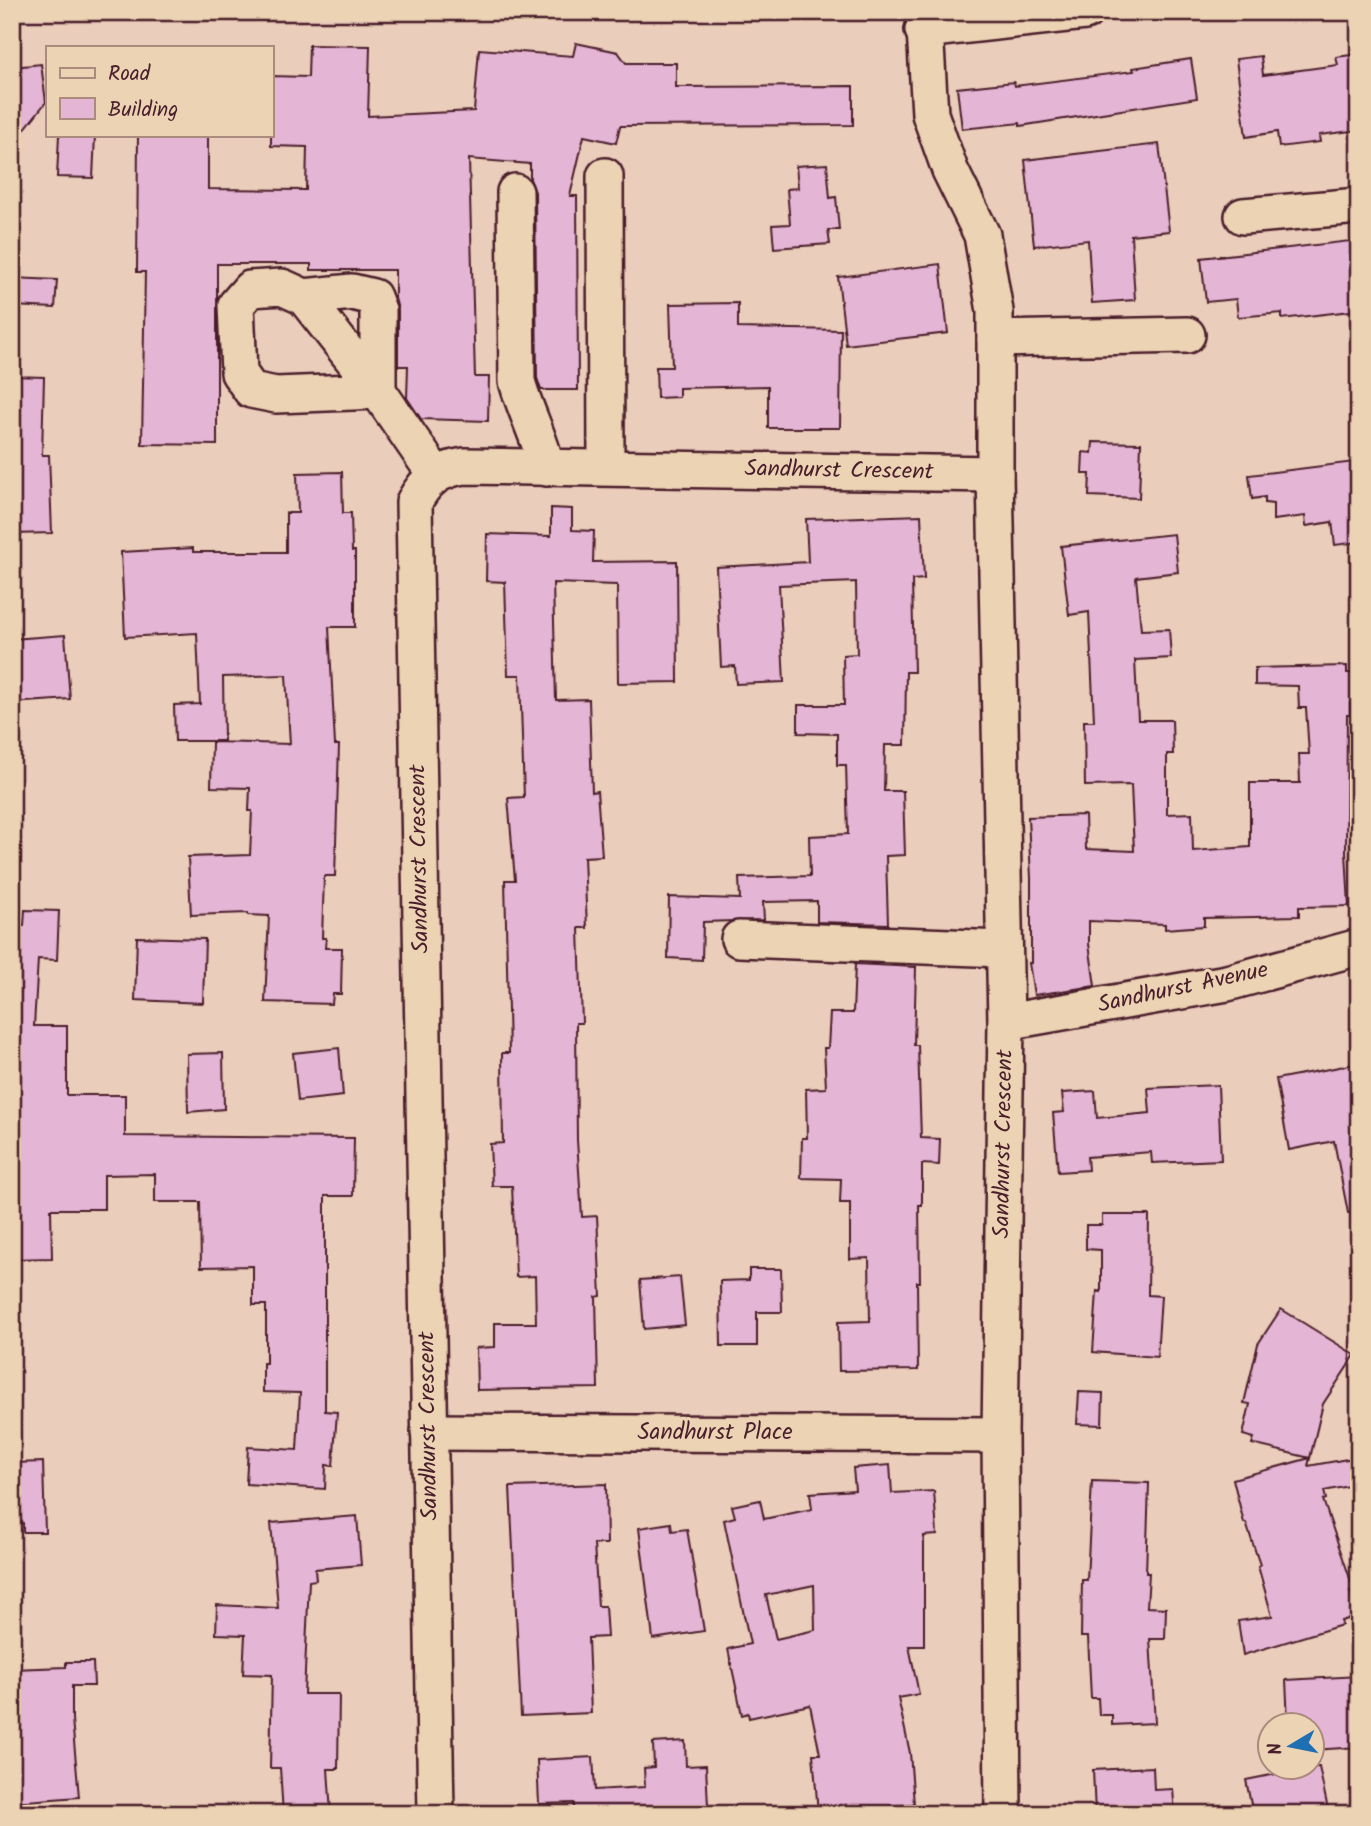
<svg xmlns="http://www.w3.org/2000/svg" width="1371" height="1826" font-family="Kalam,sans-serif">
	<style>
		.building { fill: #e5b5d5; stroke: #4a1f2b; stroke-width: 2; fill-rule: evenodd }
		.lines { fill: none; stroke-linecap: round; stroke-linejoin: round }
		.minor-casing { stroke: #4a1f2b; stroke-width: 40 }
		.minor { stroke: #ecd3b4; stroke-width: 35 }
		.labels { text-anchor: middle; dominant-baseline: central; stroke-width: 6; stroke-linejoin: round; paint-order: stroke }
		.street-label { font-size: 23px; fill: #4a1f2b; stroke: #ecd3b4 }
	</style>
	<rect width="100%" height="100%" fill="#ebcdbb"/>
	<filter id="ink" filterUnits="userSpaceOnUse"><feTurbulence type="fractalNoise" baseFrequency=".0143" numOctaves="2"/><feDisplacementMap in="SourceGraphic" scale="14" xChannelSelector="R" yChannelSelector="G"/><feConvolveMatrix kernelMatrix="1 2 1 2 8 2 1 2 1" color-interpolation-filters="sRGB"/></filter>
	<g filter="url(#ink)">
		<g class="building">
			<path d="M 576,43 L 618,52 L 626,63 L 676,63 L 676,87 L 853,86 L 853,125 L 620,126 L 616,143 L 584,136 L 570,196 L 577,196 L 578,390 L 541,390 L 537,378 L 535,192 L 530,179 L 530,164 L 469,159 L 475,377 L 489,377 L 488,421 L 421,419 L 407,398 L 408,366 L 398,366 L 398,310 L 395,298 L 395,270 L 311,270 L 311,264 L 217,264 L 217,445 L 142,444 L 145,272 L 137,272 L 138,135 L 208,135 L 208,189 L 306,190 L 307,147 L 271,146 L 271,76 L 308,77 L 309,45 L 370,46 L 368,116 L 474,111 L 479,49 L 573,56 Z"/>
			<path d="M 1359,54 L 1359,130 L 1319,135 L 1320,142 L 1279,147 L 1277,132 L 1246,137 L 1236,59 L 1261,56 L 1263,75 L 1338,65 L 1336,57 Z"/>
			<path d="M 1191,59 L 1197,98 L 1020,126 L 1020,123 L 962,129 L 957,88 L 1014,82 L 1015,86 L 1134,71 L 1133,68 Z"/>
			<path d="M 41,64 L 46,102 L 12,145 L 12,81 L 15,81 L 14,67 Z"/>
			<path d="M 59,135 L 95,135 L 93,178 L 57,177 Z"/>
			<path d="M 1159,144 L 1169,231 L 1131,235 L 1135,300 L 1092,303 L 1088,240 L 1034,246 L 1025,160 Z"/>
			<path d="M 827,164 L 830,198 L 836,197 L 839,230 L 828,230 L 830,244 L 774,248 L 772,225 L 790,224 L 787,189 L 798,188 L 796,166 Z"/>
			<path d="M 1359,240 L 1359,310 L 1282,319 L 1282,313 L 1238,317 L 1236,299 L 1206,302 L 1201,258 Z"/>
			<path d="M 940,264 L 948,333 L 846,345 L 838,277 Z"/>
			<path d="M 12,278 L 57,280 L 55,308 L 12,306 Z"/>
			<path d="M 738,303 L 738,328 L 841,330 L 840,428 L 768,428 L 768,386 L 679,388 L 679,397 L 657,398 L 656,367 L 672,367 L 670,304 Z"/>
			<path d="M 12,376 L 44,377 L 42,455 L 49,455 L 52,533 L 12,534 Z"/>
			<path d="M 1093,442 L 1141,443 L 1139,498 L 1089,496 L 1090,474 L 1082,474 L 1083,452 L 1092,453 Z"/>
			<path d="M 1354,462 L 1359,498 L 1359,542 L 1335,545 L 1332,522 L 1306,526 L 1305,516 L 1273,520 L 1273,504 L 1265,503 L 1265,497 L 1252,499 L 1249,475 Z"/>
			<path d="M 342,472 L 343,513 L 351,513 L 352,551 L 355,551 L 355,627 L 329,627 L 335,745 L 339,745 L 335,876 L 324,876 L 322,938 L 326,938 L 325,948 L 342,948 L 341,994 L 333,994 L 332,1004 L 265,1002 L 269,916 L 248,915 L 248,913 L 191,915 L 188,857 L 250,855 L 252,811 L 249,811 L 250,788 L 211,787 L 212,742 L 290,744 L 286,675 L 223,677 L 224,741 L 175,741 L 174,705 L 200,704 L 197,633 L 125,637 L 121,552 L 193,548 L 193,552 L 286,552 L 286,513 L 298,513 L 297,473 Z"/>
			<path d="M 551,508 L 572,509 L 572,530 L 594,531 L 593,562 L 677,561 L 678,682 L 618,683 L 617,585 L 553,583 L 556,700 L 589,699 L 592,792 L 597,791 L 602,856 L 584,857 L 587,928 L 579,928 L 582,1023 L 576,1023 L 577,1140 L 582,1217 L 597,1216 L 601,1296 L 596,1297 L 598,1388 L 477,1390 L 476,1348 L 495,1347 L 495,1323 L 536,1323 L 535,1276 L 516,1277 L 512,1186 L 492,1186 L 490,1144 L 503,1143 L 502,1053 L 509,1053 L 505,880 L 515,880 L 508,798 L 524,797 L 520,675 L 508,675 L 505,582 L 486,581 L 487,534 L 551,536 Z"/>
			<path d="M 921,515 L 924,579 L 912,580 L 914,672 L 906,672 L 905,745 L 885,745 L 884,791 L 903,791 L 905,855 L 886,856 L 888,924 L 817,922 L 817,901 L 763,902 L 764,920 L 703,922 L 702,960 L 668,958 L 669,897 L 740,899 L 739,878 L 810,876 L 809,836 L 848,834 L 846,765 L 837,765 L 837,734 L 798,733 L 798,705 L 844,705 L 843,655 L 857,654 L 856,582 L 779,585 L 784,682 L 736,684 L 735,666 L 721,667 L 716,567 L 808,562 L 806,519 Z"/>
			<path d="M 1174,534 L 1178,572 L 1136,577 L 1141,630 L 1169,629 L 1171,658 L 1135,660 L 1138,720 L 1172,720 L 1173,754 L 1167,754 L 1167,814 L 1192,813 L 1193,851 L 1250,847 L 1250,783 L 1300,783 L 1299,754 L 1309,754 L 1306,708 L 1299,708 L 1298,686 L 1255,685 L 1255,668 L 1347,666 L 1347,673 L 1359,673 L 1359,703 L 1350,703 L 1350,715 L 1347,715 L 1346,852 L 1349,906 L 1299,907 L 1299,916 L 1204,918 L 1204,926 L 1165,929 L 1165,924 L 1089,921 L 1089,944 L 1095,986 L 1034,995 L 1029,963 L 1031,963 L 1031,878 L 1028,817 L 1085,815 L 1086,849 L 1134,851 L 1131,785 L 1085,786 L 1084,721 L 1094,721 L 1089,612 L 1069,615 L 1061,546 Z"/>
			<path d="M 65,635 L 70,699 L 12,703 L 12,639 Z"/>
			<path d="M 25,910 L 59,911 L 57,960 L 38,959 L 34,1026 L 67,1026 L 67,1095 L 125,1095 L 125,1136 L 354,1138 L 353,1196 L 325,1196 L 325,1411 L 337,1412 L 333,1466 L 326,1465 L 325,1489 L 246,1484 L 248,1447 L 297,1450 L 300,1393 L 263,1392 L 263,1363 L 266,1363 L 266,1305 L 253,1305 L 253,1266 L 201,1267 L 200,1202 L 155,1202 L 155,1174 L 104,1175 L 104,1209 L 51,1209 L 52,1258 L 12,1259 L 12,925 L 24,926 Z"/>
			<path d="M 137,937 L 205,939 L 203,1003 L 135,1000 Z"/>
			<path d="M 855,964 L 916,967 L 914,1045 L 918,1045 L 921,1138 L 940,1139 L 939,1165 L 922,1164 L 922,1205 L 919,1205 L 920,1282 L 917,1282 L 918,1370 L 839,1371 L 838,1322 L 870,1321 L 869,1258 L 850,1259 L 850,1203 L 840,1203 L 841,1179 L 801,1178 L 802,1138 L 807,1138 L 806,1089 L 826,1088 L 824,1048 L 828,1048 L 830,1013 L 853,1013 Z"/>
			<path d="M 339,1048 L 343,1096 L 298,1101 L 293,1053 Z"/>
			<path d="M 223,1053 L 224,1109 L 188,1112 L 187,1054 Z"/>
			<path d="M 1355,1064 L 1359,1081 L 1359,1212 L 1348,1213 L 1334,1141 L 1289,1150 L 1276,1079 Z"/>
			<path d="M 1218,1085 L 1221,1160 L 1152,1163 L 1151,1152 L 1087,1157 L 1088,1170 L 1058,1172 L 1053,1113 L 1064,1112 L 1062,1093 L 1095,1091 L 1097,1118 L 1150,1113 L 1148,1088 Z"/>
			<path d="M 1102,1215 L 1149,1215 L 1148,1295 L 1161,1296 L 1157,1357 L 1093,1352 L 1097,1291 L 1101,1292 L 1101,1250 L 1086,1249 L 1086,1225 L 1102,1225 Z"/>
			<path d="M 749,1269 L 781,1269 L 782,1312 L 757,1312 L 757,1346 L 721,1346 L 720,1281 L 749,1280 Z"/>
			<path d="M 680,1277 L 685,1325 L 644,1329 L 640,1280 Z"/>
			<path d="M 1281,1309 L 1355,1355 L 1323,1404 L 1310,1458 L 1252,1444 L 1254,1438 L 1243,1435 L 1250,1404 L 1244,1403 L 1258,1344 Z"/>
			<path d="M 1079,1392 L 1103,1393 L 1102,1425 L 1077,1424 Z"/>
			<path d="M 1359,1457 L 1359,1484 L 1324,1491 L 1326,1499 L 1323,1500 L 1354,1590 L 1350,1591 L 1358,1616 L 1341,1621 L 1342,1625 L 1243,1655 L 1238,1621 L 1272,1616 L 1258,1566 L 1260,1565 L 1246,1523 L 1244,1523 L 1233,1479 L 1310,1458 L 1308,1466 Z"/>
			<path d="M 43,1462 L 45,1532 L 23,1532 L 23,1523 L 12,1524 L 12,1463 Z"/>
			<path d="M 890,1465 L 892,1493 L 934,1491 L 937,1535 L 924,1536 L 924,1646 L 909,1646 L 919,1694 L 898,1698 L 910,1753 L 914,1804 L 818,1812 L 813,1754 L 820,1754 L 810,1705 L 749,1718 L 748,1713 L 742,1715 L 728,1649 L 750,1644 L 724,1520 L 735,1517 L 732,1506 L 760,1500 L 764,1519 L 812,1509 L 810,1493 L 855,1490 L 853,1468 ZM 814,1585 L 815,1630 L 776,1639 L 766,1595 Z"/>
			<path d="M 1092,1481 L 1149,1483 L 1146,1573 L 1149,1573 L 1147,1607 L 1166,1608 L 1165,1639 L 1150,1639 L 1155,1723 L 1112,1725 L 1112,1715 L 1099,1715 L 1098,1698 L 1091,1698 L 1088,1637 L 1081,1637 L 1082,1580 L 1087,1580 Z"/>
			<path d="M 606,1484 L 607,1544 L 594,1544 L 598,1606 L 605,1606 L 607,1637 L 588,1638 L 591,1713 L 521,1716 L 510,1487 Z"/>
			<path d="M 357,1516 L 361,1565 L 315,1569 L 316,1580 L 309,1581 L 304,1694 L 339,1694 L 338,1769 L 328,1769 L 331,1814 L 283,1814 L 280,1768 L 270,1768 L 272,1675 L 243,1674 L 245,1635 L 216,1634 L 217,1605 L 278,1608 L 271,1523 Z"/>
			<path d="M 671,1523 L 672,1531 L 687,1529 L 704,1631 L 653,1639 L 639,1528 Z"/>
			<path d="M 66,1662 L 93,1662 L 94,1686 L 72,1686 L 72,1719 L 79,1797 L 12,1802 L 12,1669 L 66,1667 Z"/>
			<path d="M 1359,1676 L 1359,1747 L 1312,1750 L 1312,1725 L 1297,1725 L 1297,1721 L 1288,1722 L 1286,1680 Z"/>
			<path d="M 685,1741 L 686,1766 L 706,1765 L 708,1806 L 614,1811 L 614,1814 L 574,1814 L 574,1803 L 539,1804 L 537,1760 L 593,1757 L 595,1790 L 645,1787 L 644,1768 L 654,1767 L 653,1743 Z"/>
			<path d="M 1153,1767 L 1154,1790 L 1173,1789 L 1175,1814 L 1095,1814 L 1093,1770 Z"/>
			<path d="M 1274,1767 L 1319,1767 L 1329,1814 L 1253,1814 L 1246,1780 L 1276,1774 Z"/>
		</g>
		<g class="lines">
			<defs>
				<g id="minor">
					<path d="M 924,12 L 930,114 L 950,170 L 982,235 L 995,311 L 995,474 L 1006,1022 L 1000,1435 L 1003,1814"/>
					<path d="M 923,30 L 1085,12"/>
					<path d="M 605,176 L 606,467"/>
					<path d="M 515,192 L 517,381 C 525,411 540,438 547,468"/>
					<path d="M 1243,216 L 1359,206"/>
					<path d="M 304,297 L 352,292 L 373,297 L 378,310 L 378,391 L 276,395 L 251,390 L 239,373 L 236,305 L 250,289 L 282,287 L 304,297 L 378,391 L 435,474"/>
					<path d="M 995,339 L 1187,335"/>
					<path d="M 739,939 L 1003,949"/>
					<path d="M 1006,1022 L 1227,983 L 1359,947"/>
					<path d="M 429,1432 L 1000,1435"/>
					<path d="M 436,1814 L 414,502 C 426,480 438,470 464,466 L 995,474"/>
				</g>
			</defs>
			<use href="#minor" class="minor-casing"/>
			<use href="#minor" class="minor"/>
		</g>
	</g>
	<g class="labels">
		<g class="street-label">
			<text transform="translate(839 471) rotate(1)">Sandhurst Crescent</text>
			<text transform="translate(420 859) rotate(-91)">Sandhurst Crescent</text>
			<text transform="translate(1183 988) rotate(-12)">Sandhurst Avenue</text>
			<text transform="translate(1004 1144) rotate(-89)">Sandhurst Crescent</text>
			<text transform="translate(429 1426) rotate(-91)">Sandhurst Crescent</text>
			<text x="715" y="1433">Sandhurst Place</text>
		</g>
	</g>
	<rect width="1371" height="1826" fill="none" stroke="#ecd3b4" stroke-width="42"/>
	<rect x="21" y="21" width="1329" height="1784" fill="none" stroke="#4a1f2b" stroke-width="2.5" filter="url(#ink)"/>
	<rect x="46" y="46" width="228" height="91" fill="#ecd3b4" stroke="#ab8b7d" stroke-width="2"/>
	<rect x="60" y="68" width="35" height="10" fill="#ecd3b4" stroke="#ab8b7d" stroke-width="2"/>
	<text x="108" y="80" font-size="21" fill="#4a1f2b">Road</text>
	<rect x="60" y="98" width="35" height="21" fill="#e5b5d5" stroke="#ab8b7d" stroke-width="2"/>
	<text x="108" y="116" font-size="21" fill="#4a1f2b">Building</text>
	<g transform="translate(1291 1746) rotate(260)"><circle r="33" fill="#ecd3b4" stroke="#ab8b7d" stroke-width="2"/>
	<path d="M0-5L12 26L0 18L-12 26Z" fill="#1f6fb2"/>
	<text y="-10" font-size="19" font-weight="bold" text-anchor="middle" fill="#4a1f2b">N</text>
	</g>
</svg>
